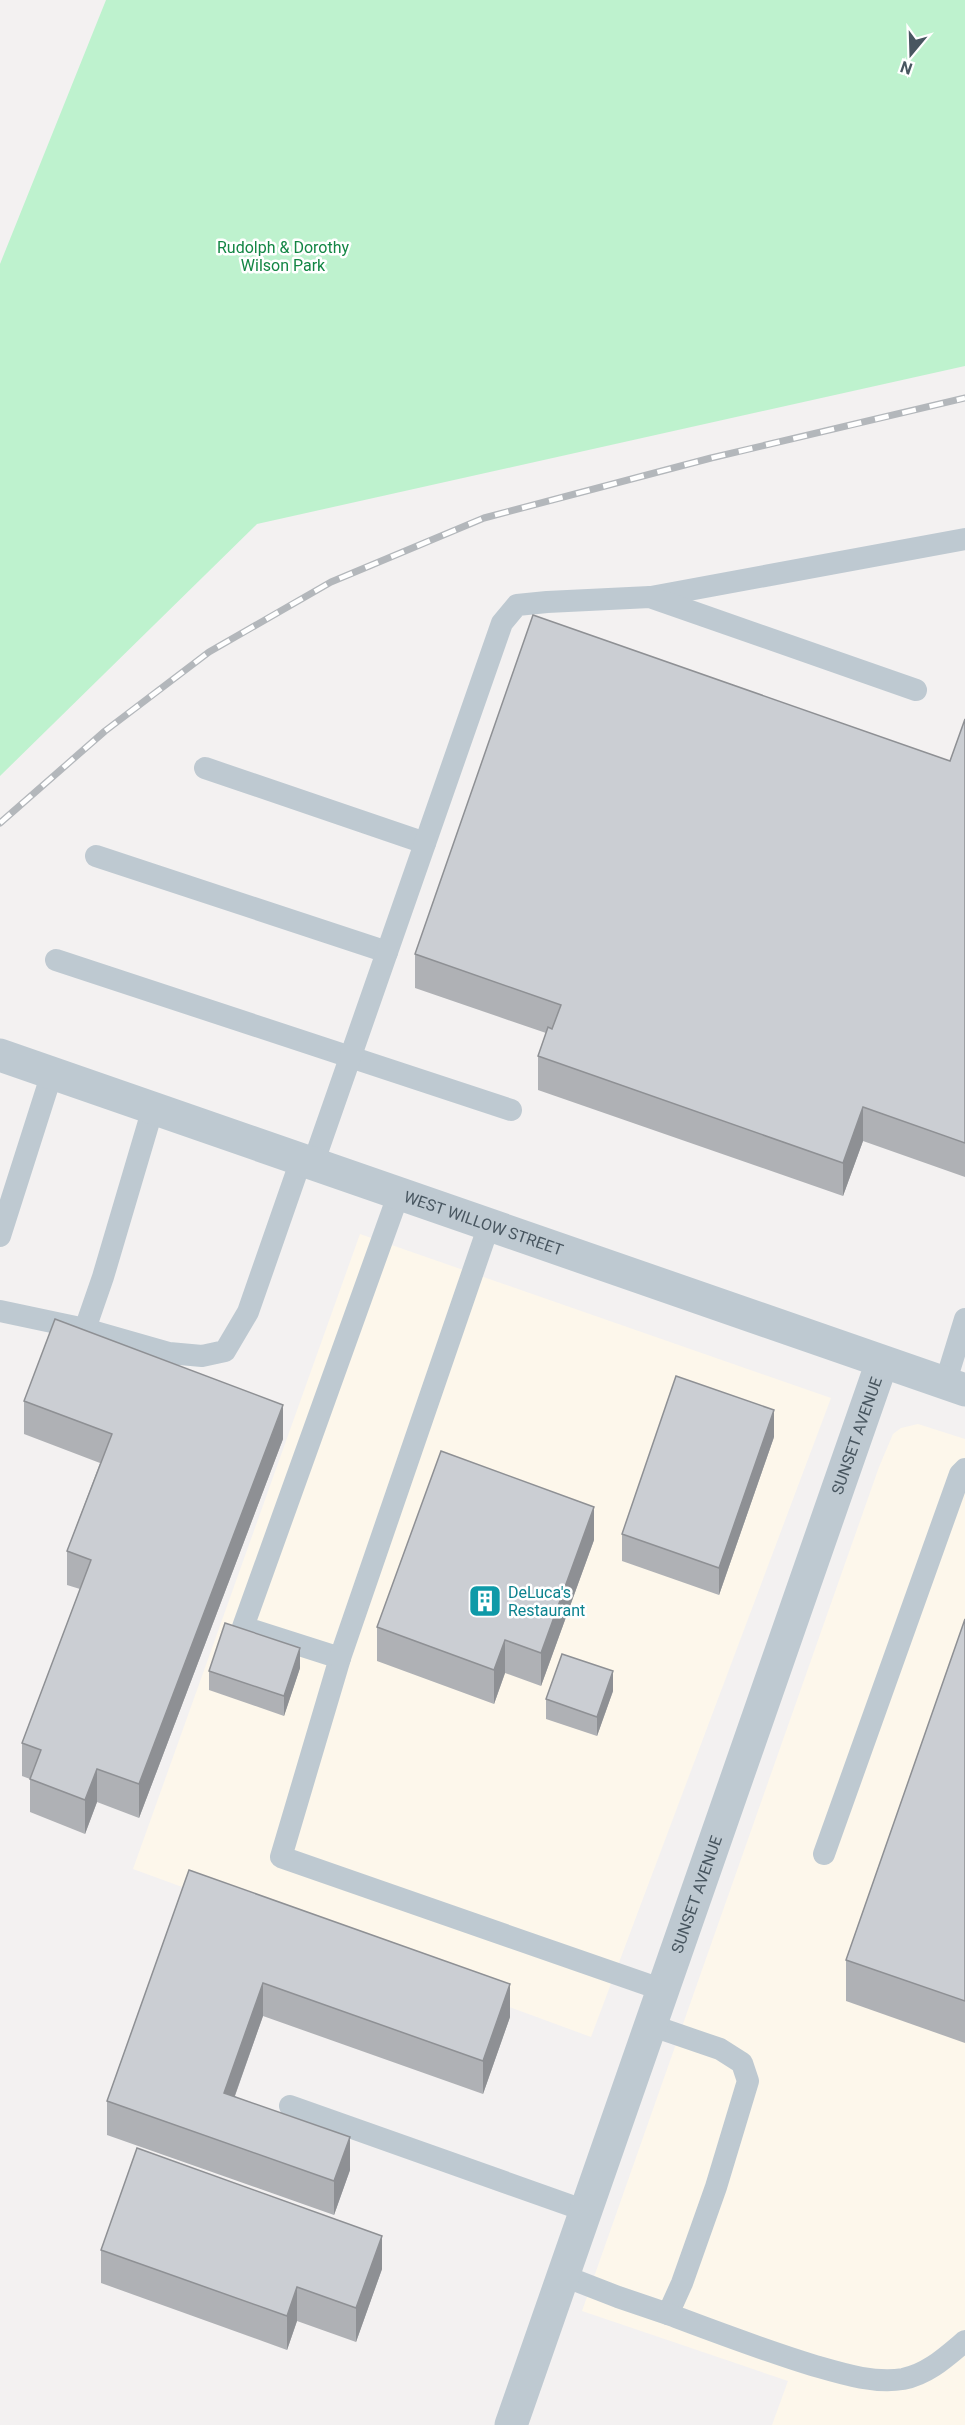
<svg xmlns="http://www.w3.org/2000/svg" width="965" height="2425" font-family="Roboto,sans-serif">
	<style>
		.commercial { fill: #fdf7eb }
		.green { fill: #bef2ce }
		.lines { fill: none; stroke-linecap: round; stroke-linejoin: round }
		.service { stroke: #bec9d1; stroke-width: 22 }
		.minor { stroke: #bec9d1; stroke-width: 33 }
		.tertiary { stroke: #bec9d1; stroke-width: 33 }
		.rail-casing { stroke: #b3b7bb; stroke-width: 7 }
		.rail { stroke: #fff; stroke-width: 4.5; stroke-dasharray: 14; stroke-linecap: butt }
		.wall { fill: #afb1b5 }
		.shaded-wall { fill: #8e9094 }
		.building { fill: #cbced3; stroke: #8e9094; stroke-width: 1.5 }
		.labels { text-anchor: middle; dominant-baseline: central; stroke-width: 5; stroke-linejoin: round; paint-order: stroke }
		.park-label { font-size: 16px; fill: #138644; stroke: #fff }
		.street-label { font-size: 16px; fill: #485660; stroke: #fff }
		.culture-label { font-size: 16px; fill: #0d838f; stroke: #fff; text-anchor: start }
	</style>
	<rect width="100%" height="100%" fill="#f3f1f1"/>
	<g class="commercial">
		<path d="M 360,1234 L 831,1398 L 591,2037 L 133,1869 Z"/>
		<path d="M 918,1424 L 965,1439 L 965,2425 L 772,2425 L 788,2381 L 582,2311 L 879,1467 L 893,1434 L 901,1428 Z"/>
	</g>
	<path class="green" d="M 106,0 L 965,0 L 965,366 L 257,524 L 0,776 L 0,264 Z"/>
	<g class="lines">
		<g class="service">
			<path d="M 651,597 L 965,539"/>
			<path d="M 205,768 L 425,843"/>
			<path d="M 96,856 L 387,952"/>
			<path d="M 56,960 L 511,1110"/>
			<path d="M 313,1164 L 502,623 L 517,605 L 547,602 L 650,597 L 916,690"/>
			<path d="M 399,1193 L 243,1627 L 340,1658 L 281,1857 L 663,1990"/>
			<path d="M 0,1236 L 52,1073"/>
			<path d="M 0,1311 L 85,1329 L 169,1353 L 202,1356 L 225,1351 L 248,1312 L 301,1160"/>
			<path d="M 85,1329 L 103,1277 L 153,1108"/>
			<path d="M 945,1384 L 965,1319"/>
			<path d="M 340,1658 L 489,1225"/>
			<path d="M 824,1854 L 960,1474 L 965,1469"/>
			<path d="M 290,2106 L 586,2211"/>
			<path d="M 564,2276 L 618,2297 L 668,2314 L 682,2283 L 716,2187 L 748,2081 L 742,2063 L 720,2049 L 650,2025"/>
			<path d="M 668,2314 C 716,2332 763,2350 812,2365 C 840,2373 873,2384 903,2379 C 928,2374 946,2357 965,2341"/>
		</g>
		<path class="minor" id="s1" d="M 511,2425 L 882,1362"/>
		<path class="tertiary" id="s2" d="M 0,1055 L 965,1390"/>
		<defs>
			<path id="rail" d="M 0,823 L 105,731 L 209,652 L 331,582 L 484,518 L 711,458 L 965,398"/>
		</defs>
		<use href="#rail" class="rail-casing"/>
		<use href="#rail" class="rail"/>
	</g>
	<g class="wall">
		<path d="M 965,719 L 965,1177 L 863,1141 L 843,1196 L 538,1090 L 538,1056 L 546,1033 L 415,988 L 415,954 L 950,761 Z"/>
		<path d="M 24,1401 L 283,1439 L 139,1818 L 97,1802 L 85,1834 L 30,1812 L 30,1779 L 22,1776 L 22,1743 L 80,1589 L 67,1585 L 67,1551 L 100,1463 L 24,1434 Z"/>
		<path d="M 774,1437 L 719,1595 L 622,1561 L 622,1534 Z"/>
		<path d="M 594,1540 L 541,1686 L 505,1673 L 494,1704 L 377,1661 L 377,1627 Z"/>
		<path d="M 965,1619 L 965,2043 L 846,2001 L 846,1960 Z"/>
		<path d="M 300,1668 L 284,1716 L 209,1690 L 209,1671 Z"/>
		<path d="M 613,1691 L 597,1736 L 546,1719 L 546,1699 Z"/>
		<path d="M 189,1870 L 510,2017 L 483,2094 L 263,2016 L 235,2096 L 350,2170 L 334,2215 L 107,2135 L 107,2101 Z"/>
		<path d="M 101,2250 L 382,2269 L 356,2342 L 297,2321 L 287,2350 L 101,2283 Z"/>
	</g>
	<g class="shaded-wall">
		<path d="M 863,1107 L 863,1141 L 843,1196 L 843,1163 Z"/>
		<path d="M 283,1405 L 283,1439 L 139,1818 L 139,1784 Z"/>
		<path d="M 774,1410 L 774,1437 L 719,1595 L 719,1568 Z"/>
		<path d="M 594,1507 L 594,1540 L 541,1686 L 541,1653 Z"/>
		<path d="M 505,1640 L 505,1673 L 494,1704 L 494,1670 Z"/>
		<path d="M 300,1648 L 300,1668 L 284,1716 L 284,1696 Z"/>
		<path d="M 613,1671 L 613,1691 L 597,1736 L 597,1717 Z"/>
		<path d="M 97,1769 L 97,1802 L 85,1834 L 85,1800 Z"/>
		<path d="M 263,1983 L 263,2016 L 224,2126 L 224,2093 Z"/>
		<path d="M 510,1984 L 510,2017 L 483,2094 L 483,2061 Z"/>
		<path d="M 350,2137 L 350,2170 L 334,2215 L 334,2181 Z"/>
		<path d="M 382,2236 L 382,2269 L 356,2342 L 356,2308 Z"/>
		<path d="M 297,2287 L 297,2321 L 287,2350 L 287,2316 Z"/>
	</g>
	<g class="building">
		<path d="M 533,615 L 950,761 L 965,719 L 965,1143 L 863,1107 L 843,1163 L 538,1056 L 548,1027 L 552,1029 L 561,1005 L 415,954 Z"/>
		<path d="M 55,1319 L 283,1405 L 139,1784 L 97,1769 L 85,1800 L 30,1779 L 41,1750 L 22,1743 L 91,1560 L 67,1551 L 112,1434 L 24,1401 Z"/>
		<path d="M 676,1376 L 774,1410 L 719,1568 L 622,1534 Z"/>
		<path d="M 441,1451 L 594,1507 L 541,1653 L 505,1640 L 494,1670 L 377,1627 Z"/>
		<path d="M 965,1619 L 965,2001 L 846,1960 Z"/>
		<path d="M 225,1623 L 300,1648 L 284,1696 L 209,1671 Z"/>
		<path d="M 562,1654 L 613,1671 L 597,1717 L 546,1699 Z"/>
		<path d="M 189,1870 L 510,1984 L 483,2061 L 263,1983 L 224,2093 L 350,2137 L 334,2181 L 107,2101 Z"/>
		<path d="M 137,2148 L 382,2236 L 356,2308 L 297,2287 L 287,2316 L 101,2250 Z"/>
	</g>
	<defs>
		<symbol id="building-square" viewBox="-11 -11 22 22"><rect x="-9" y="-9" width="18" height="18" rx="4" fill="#0f9aa8" stroke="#fff"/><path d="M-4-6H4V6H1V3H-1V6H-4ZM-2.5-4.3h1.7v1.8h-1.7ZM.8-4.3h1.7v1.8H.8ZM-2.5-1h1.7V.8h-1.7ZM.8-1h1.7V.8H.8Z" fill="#fff"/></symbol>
	</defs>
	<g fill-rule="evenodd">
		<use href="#building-square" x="466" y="1582" width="38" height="38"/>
	</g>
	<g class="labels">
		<g class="park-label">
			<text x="283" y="247">Rudolph &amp; Dorothy<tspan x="283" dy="18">Wilson Park</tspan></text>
		</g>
		<g class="street-label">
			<text stroke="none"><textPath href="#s2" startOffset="512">WEST WILLOW STREET</textPath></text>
			<text stroke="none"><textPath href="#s1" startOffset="1048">SUNSET AVENUE</textPath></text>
			<text stroke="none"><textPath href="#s1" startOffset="562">SUNSET AVENUE</textPath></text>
		</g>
		<g class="culture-label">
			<text x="508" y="1592">DeLuca's<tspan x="508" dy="18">Restaurant</tspan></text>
		</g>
	</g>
	<g transform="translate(911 54) rotate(199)" stroke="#ffffff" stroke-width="4.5" paint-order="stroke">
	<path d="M0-4.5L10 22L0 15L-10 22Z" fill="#485660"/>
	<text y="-9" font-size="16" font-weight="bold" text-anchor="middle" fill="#485660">N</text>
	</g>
</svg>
